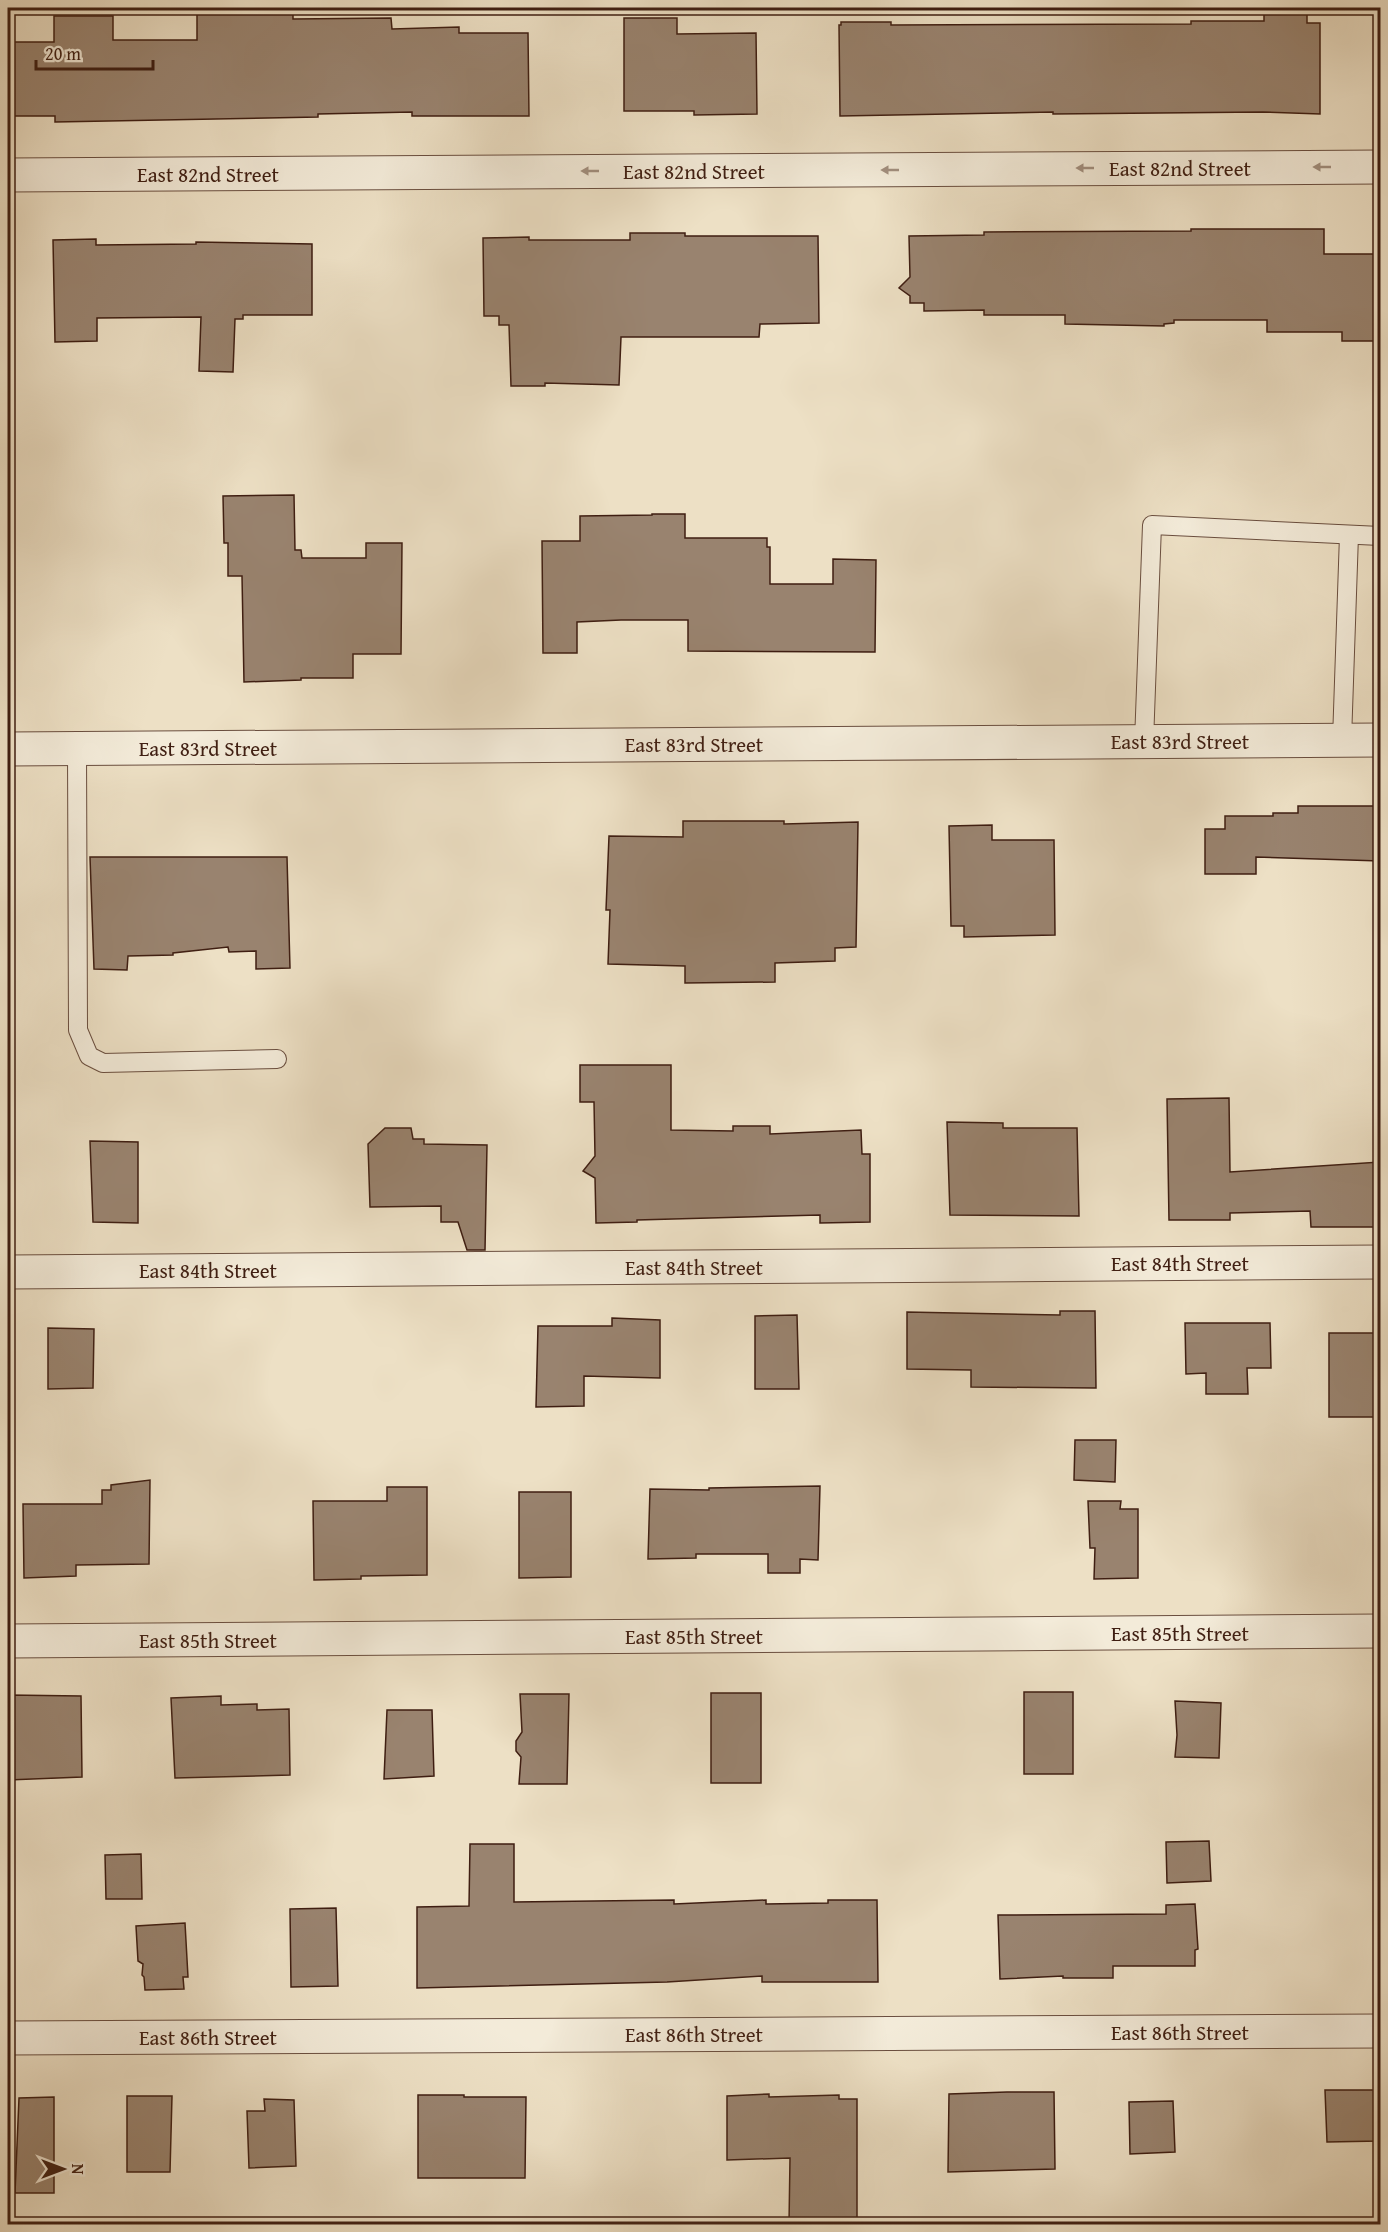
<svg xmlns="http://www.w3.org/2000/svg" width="1388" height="2232" font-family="'Gentium Book Plus',serif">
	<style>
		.building { fill: #99836f; stroke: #3f1e12; stroke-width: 1.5 }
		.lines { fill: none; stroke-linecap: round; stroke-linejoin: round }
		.service-casing { stroke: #6a4e3f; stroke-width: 20 }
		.minor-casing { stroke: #6a4e3f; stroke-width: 35 }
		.tertiary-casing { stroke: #6a4e3f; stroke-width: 35 }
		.service { stroke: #f3ebd9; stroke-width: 18 }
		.minor { stroke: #f3ebd9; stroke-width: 33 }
		.tertiary { stroke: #f3ebd9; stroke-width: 33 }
		.oneway { fill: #a28f7f }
		.labels { text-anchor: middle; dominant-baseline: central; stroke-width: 4.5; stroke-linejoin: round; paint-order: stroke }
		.street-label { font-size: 21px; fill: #3f1e12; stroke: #f3ebd9 }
	</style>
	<rect width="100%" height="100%" fill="#ede0c5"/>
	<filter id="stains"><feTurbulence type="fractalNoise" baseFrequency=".00333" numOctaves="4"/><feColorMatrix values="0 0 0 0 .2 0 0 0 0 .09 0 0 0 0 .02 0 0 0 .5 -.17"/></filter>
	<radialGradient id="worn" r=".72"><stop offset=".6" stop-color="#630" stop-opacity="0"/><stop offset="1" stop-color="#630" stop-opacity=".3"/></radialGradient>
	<g class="building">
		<path d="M 1264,11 L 1307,12 L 1307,23 L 1320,23 L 1320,114 L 1263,112 L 1053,114 L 1053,112 L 840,116 L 839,25 L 841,25 L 841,22 L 891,22 L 891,25 L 1191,24 L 1191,21 L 1264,21 Z"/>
		<path d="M 197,12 L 293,13 L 293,19 L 391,18 L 392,29 L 459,27 L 459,33 L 528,33 L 529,116 L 412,116 L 412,112 L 318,114 L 318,117 L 55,122 L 55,116 L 8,116 L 8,52 L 13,52 L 13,42 L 54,42 L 54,16 L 113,16 L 113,40 L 197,40 Z"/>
		<path d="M 624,18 L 677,18 L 677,34 L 756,33 L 757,114 L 694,115 L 694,111 L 624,111 Z"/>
		<path d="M 1191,229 L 1324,229 L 1324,254 L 1380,254 L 1380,341 L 1342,341 L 1342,332 L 1267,332 L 1267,320 L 1174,320 L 1174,323 L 1164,324 L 1164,326 L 1065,324 L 1065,315 L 984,315 L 984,310 L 924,311 L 924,303 L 910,303 L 910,296 L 899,288 L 910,277 L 909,236 L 984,235 L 984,232 L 1191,231 Z"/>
		<path d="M 630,233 L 685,233 L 685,236 L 818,236 L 819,323 L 760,324 L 759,337 L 621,337 L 619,385 L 545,383 L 545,386 L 511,386 L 509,325 L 499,325 L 499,316 L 484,316 L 483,238 L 529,237 L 529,240 L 630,240 Z"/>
		<path d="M 96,239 L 96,245 L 196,244 L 196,242 L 312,244 L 312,315 L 243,315 L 243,319 L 235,319 L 233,372 L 199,371 L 201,317 L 97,318 L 97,341 L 55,342 L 53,240 Z"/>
		<path d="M 294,495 L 295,550 L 301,550 L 302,558 L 366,558 L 366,543 L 402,543 L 401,654 L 353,654 L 353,678 L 301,678 L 301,680 L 244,682 L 242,576 L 228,576 L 228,543 L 224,543 L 223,496 Z"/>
		<path d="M 652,514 L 685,514 L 685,538 L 767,538 L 767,547 L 770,547 L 770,584 L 833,584 L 833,559 L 876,560 L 875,652 L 688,651 L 688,620 L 621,620 L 577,622 L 577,653 L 543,653 L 542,541 L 580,541 L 580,516 L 652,515 Z"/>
		<path d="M 1298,806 L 1380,806 L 1380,861 L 1256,857 L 1256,874 L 1205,874 L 1205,829 L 1225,829 L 1225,816 L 1273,816 L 1273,813 L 1298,813 Z"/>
		<path d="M 683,821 L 784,821 L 784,824 L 858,822 L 856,947 L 835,948 L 835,961 L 775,963 L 775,982 L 685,983 L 685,966 L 608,964 L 610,910 L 606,910 L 609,836 L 683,837 Z"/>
		<path d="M 992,825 L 992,840 L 1054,840 L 1055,935 L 964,937 L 964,926 L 951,926 L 949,826 Z"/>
		<path d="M 90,857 L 287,857 L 290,968 L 256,969 L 256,951 L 229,952 L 228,947 L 173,953 L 173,955 L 128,956 L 127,970 L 94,969 Z"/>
		<path d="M 580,1065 L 671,1065 L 671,1130 L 733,1131 L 733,1126 L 770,1126 L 770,1134 L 861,1130 L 862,1154 L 870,1154 L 870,1222 L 820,1223 L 820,1215 L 637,1220 L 637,1222 L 596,1223 L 595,1178 L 583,1171 L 595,1156 L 594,1102 L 580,1102 Z"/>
		<path d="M 1229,1098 L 1230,1172 L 1380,1162 L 1380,1227 L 1311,1227 L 1310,1211 L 1230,1213 L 1230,1220 L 1169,1220 L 1167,1099 Z"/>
		<path d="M 947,1122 L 1003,1123 L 1003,1128 L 1077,1128 L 1079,1216 L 950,1215 Z"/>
		<path d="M 385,1128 L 411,1128 L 413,1139 L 424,1139 L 424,1144 L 487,1145 L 485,1250 L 467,1250 L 458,1222 L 441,1222 L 441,1206 L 370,1207 L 368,1144 Z"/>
		<path d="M 90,1141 L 138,1142 L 138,1223 L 93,1222 Z"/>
		<path d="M 1060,1311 L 1095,1311 L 1096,1388 L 971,1387 L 971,1370 L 907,1369 L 907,1312 L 1060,1315 Z"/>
		<path d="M 797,1315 L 799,1389 L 755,1389 L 755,1316 Z"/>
		<path d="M 612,1318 L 660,1320 L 660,1378 L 584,1376 L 584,1406 L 536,1407 L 538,1326 L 612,1326 Z"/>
		<path d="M 1185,1323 L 1270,1323 L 1271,1368 L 1247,1368 L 1248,1394 L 1206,1394 L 1206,1373 L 1186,1374 Z"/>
		<path d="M 48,1328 L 94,1329 L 93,1388 L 48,1389 Z"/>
		<rect x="1329" y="1333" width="51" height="84"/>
		<path d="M 1075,1440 L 1116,1440 L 1115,1482 L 1074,1480 Z"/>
		<path d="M 150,1480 L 149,1564 L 76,1565 L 76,1576 L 24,1578 L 23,1504 L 102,1504 L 102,1490 L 111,1490 L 111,1485 Z"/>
		<path d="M 820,1486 L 818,1560 L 800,1559 L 800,1573 L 768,1573 L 768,1554 L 696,1554 L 696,1558 L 648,1559 L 650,1489 L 709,1490 L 709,1488 Z"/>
		<path d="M 387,1487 L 427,1487 L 427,1575 L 361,1576 L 361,1579 L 314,1580 L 313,1501 L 387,1501 Z"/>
		<path d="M 519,1492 L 571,1492 L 571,1577 L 519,1578 Z"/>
		<path d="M 1088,1501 L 1121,1501 L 1120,1509 L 1138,1509 L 1138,1578 L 1094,1579 L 1095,1548 L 1090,1548 Z"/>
		<rect x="1024" y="1692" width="49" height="82"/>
		<rect x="711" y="1693" width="50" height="90"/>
		<path d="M 520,1694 L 569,1694 L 567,1784 L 519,1784 L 521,1757 L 516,1751 L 516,1741 L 522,1732 Z"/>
		<path d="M 8,1695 L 81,1696 L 82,1777 L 8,1780 Z"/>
		<path d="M 221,1696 L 221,1705 L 257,1704 L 257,1710 L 289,1709 L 290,1775 L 175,1778 L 171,1698 Z"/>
		<path d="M 1175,1701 L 1221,1703 L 1219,1758 L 1175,1757 L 1177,1735 Z"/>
		<path d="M 387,1710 L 432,1710 L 434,1776 L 384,1779 Z"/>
		<path d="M 1209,1841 L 1211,1881 L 1167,1883 L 1166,1842 Z"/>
		<path d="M 470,1844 L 514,1844 L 514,1902 L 674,1900 L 674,1904 L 766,1900 L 766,1904 L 828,1903 L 828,1900 L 877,1900 L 878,1982 L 762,1982 L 762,1976 L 667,1982 L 417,1988 L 417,1907 L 469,1906 Z"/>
		<path d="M 141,1854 L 142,1899 L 106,1899 L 105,1855 Z"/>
		<path d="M 1195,1904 L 1198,1949 L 1195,1950 L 1195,1966 L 1113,1966 L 1113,1978 L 1063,1978 L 1063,1976 L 1000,1979 L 998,1915 L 1166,1914 L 1166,1905 Z"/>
		<path d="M 336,1908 L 338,1986 L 291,1987 L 290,1909 Z"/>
		<path d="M 185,1923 L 188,1977 L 183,1977 L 184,1989 L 145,1990 L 144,1977 L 142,1975 L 143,1964 L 138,1961 L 136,1926 Z"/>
		<path d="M 1325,2090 L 1380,2090 L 1380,2141 L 1327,2142 Z"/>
		<path d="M 1007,2092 L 1054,2092 L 1055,2169 L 948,2172 L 949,2094 Z"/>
		<path d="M 769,2094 L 769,2097 L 839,2095 L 839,2099 L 857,2099 L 857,2222 L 789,2224 L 790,2158 L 727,2160 L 727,2096 Z"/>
		<path d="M 418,2095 L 464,2095 L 464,2097 L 526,2097 L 525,2178 L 418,2178 Z"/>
		<path d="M 127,2096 L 172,2096 L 170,2172 L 127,2172 Z"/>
		<path d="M 54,2097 L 54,2193 L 15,2193 L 19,2098 Z"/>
		<path d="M 264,2099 L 294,2100 L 296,2166 L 249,2168 L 247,2111 L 265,2111 Z"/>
		<path d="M 1173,2101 L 1175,2152 L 1130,2154 L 1129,2102 Z"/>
	</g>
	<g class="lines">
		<defs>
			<g id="service">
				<path d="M 1342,740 L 1349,535"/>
				<path d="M 1144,742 L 1152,525 L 1380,536"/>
				<path d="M 77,749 L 78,1030 L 89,1056 L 103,1063 L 277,1059"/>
			</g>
			<g id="minor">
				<path d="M 8,175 L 1380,167"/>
				<path d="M 8,1272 L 1380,1262"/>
				<path d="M 8,1641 L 1380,1631"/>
				<path d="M 8,2038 L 1380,2031"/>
			</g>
			<path id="tertiary" d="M 8,749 L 1380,740"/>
		</defs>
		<use href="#service" class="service-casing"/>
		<use href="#minor" class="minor-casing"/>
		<use href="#tertiary" class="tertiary-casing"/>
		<use href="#service" class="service"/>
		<use href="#minor" class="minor"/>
		<use href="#tertiary" class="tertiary"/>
	</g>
	<defs><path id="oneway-solid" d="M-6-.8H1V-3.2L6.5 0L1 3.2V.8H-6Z" transform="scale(1.5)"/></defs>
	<g class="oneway">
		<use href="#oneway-solid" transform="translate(1322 167) rotate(180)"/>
		<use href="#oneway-solid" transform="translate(1085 168) rotate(180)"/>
		<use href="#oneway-solid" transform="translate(890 170) rotate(180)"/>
		<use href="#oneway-solid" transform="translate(590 171) rotate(180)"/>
	</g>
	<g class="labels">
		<g class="street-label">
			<text x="1180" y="168">East 82nd Street</text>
			<text x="694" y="171">East 82nd Street</text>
			<text x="208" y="174">East 82nd Street</text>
			<text x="1180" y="741">East 83rd Street</text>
			<text x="694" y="744">East 83rd Street</text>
			<text x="208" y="748">East 83rd Street</text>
			<text x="1180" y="1263">East 84th Street</text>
			<text x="694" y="1267">East 84th Street</text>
			<text x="208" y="1270">East 84th Street</text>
			<text x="1180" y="1633">East 85th Street</text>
			<text x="694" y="1636">East 85th Street</text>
			<text x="208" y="1640">East 85th Street</text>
			<text x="1180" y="2032">East 86th Street</text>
			<text x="694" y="2034">East 86th Street</text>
			<text x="208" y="2037">East 86th Street</text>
		</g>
	</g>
	<rect width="1388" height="2232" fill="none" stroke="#ede0c5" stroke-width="30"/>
	<rect x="9" y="9" width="1370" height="2214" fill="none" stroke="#3f1e12" stroke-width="3"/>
	<rect x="15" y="15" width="1358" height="2202" fill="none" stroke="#3f1e12" stroke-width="1.5"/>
	<g transform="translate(63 2169) rotate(90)" stroke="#f3ebd9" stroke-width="4.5" paint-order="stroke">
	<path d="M0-4.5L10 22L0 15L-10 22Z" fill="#3f1e12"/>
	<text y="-9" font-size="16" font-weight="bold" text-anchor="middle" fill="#3f1e12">N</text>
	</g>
	<path d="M36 60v9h117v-9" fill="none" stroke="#3f1e12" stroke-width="3"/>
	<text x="45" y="60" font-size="18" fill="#3f1e12" stroke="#f3ebd9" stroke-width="4.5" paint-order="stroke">20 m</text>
	<rect width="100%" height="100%" filter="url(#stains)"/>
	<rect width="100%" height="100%" fill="url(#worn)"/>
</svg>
